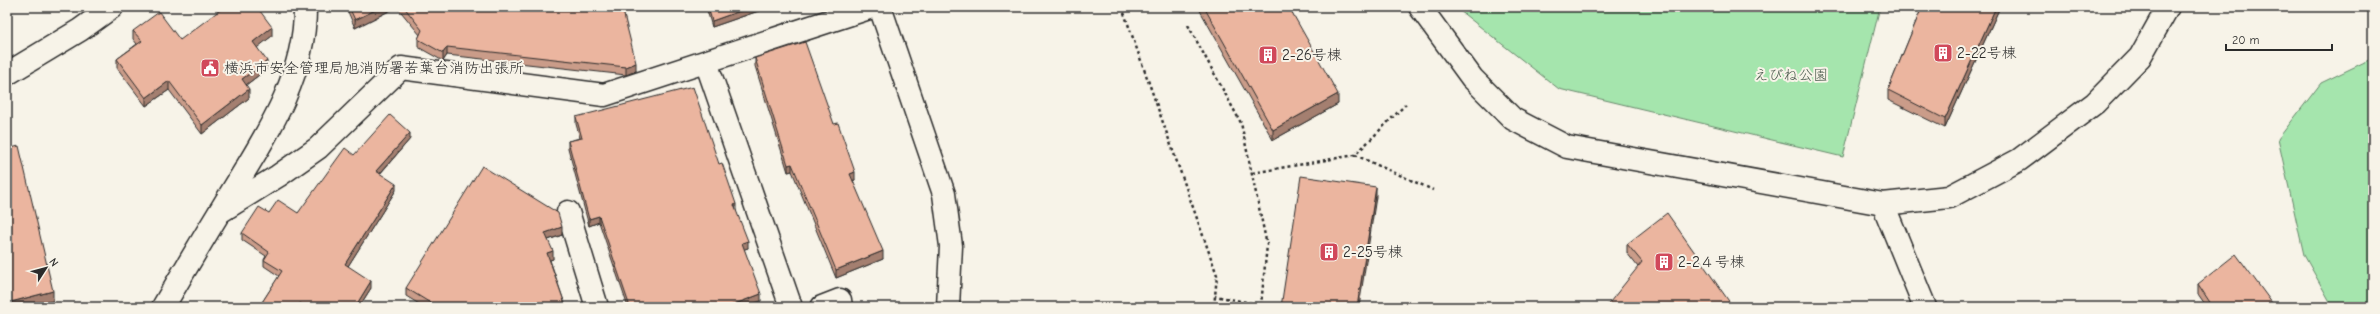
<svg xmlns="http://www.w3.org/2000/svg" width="2380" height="314" font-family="'Comic Neue','Klee One',sans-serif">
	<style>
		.green { fill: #a5e5ad; stroke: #68886c }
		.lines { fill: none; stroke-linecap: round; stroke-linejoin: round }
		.minor-casing { stroke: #2b2b2b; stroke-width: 25 }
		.path { stroke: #2b2b2b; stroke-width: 2.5; stroke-dasharray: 3 3; stroke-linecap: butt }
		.minor { stroke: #f7f3e8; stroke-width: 22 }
		.wall { fill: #ca9c89; stroke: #2b2b2b }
		.shaded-wall { fill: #a47f6f; stroke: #2b2b2b }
		.building { fill: #ebb59f; stroke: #2b2b2b }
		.labels { text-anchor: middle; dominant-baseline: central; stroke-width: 4; stroke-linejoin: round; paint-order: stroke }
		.poi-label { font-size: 15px; fill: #2b2b2b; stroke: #f7f3e8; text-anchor: start }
		.park-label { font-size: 15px; fill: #4a5a4c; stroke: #f7f3e8 }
	</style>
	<rect width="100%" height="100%" fill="#f7f3e8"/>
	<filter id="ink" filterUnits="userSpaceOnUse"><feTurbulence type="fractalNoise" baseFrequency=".025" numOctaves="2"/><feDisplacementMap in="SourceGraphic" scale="8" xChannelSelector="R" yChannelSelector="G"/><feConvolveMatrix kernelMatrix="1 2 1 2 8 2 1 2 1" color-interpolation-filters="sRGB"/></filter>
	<g filter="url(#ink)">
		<g class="green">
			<path d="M 1455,7 L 1880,7 L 1843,157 L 1559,89 Z"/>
			<path d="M 2373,58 L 2373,307 L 2333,307 L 2304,255 L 2278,139 L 2321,83 Z"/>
		</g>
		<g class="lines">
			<defs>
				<g id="minor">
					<path d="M 880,7 L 944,194 L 951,246 L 948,307"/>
					<path d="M 1420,7 L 1472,78 L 1513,119 L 1567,147 L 1883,204 L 1949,197 L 2019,160 L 2095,103 L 2140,57 L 2168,7"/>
					<path d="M 706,62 L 791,307"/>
					<path d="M 7,74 L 80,30 L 112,7"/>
					<path d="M 1883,204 L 1925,307"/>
					<path d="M 220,212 L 278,176 L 318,148 L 401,68 L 604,95 L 872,7"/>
					<path d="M 568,212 L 597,307"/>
					<path d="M 163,307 C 184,271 206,234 228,198 C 263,140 306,79 305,7"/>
					<path d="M 822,307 L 840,300 L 841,307"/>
				</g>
			</defs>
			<use href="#minor" class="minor-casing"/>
			<g class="path">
				<path d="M 1122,7 L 1217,275 L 1214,307"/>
				<path d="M 7,10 L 11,7"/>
				<path d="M 1188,25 L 1241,123 L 1267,245 L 1261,305 L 1215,296"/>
				<path d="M 1355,155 L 1433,190"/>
				<path d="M 1252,173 L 1355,155 L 1406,104"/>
			</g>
			<use href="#minor" class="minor"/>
		</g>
		<g class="wall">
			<path d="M 346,7 L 397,7 L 355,28 Z"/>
			<path d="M 397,7 L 622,7 L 636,71 L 626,75 L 447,55 L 443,61 L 418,47 L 418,39 L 420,35 Z"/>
			<path d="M 706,7 L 770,7 L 712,27 Z"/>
			<path d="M 1198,7 L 1289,7 L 1338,104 L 1273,140 Z"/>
			<path d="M 1922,7 L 2000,7 L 1945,128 L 1888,100 L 1888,90 Z"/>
			<path d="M 133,31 L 180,40 L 272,36 L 257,47 L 267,69 L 246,85 L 249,98 L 202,134 L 169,90 L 146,106 L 117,68 L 117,59 L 137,44 L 133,39 Z"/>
			<path d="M 755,58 L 834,124 L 855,180 L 853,181 L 883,259 L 836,278 L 792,171 L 788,172 L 755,66 Z"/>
			<path d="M 576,117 L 719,164 L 736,211 L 748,248 L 744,249 L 761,301 L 744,307 L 628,307 L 599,222 L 589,226 L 568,148 L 568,141 L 580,138 L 576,124 Z"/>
			<path d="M 410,139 L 380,174 L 396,190 L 348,266 L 371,288 L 359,307 L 259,307 L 279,276 L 264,266 L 264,260 L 266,256 L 242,240 L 242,233 L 269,213 L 298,213 L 354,155 Z"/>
			<path d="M 562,235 L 548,240 L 553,259 L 550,260 L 566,307 L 424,307 L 406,296 L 406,288 Z"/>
			<path d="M 1627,244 L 1733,307 L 1638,267 L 1627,253 Z"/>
			<path d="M 2198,284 L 2275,307 L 2207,307 L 2198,294 Z"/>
		</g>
		<g class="shaded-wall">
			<path d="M 381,7 L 397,7 L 355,28 L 355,20 Z"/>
			<path d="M 751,7 L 770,7 L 712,27 L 712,21 Z"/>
			<path d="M 1996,7 L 2000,7 L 1945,128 L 1945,119 Z"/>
			<path d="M 272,27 L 272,36 L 253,51 L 253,42 Z"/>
			<path d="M 447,47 L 447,55 L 443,61 L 443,53 Z"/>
			<path d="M 267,61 L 267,69 L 242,88 L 242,79 Z"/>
			<path d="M 636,63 L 636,71 L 626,75 L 626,67 Z"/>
			<path d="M 169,81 L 169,90 L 146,106 L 146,98 Z"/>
			<path d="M 249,89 L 249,98 L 202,134 L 202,125 Z"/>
			<path d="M 1338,94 L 1338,104 L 1273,140 L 1273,130 Z"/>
			<path d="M 410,133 L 410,139 L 376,178 L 376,171 Z"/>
			<path d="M 792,164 L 792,171 L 788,172 L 788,165 Z"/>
			<path d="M 855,172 L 855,180 L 850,181 L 850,174 Z"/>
			<path d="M 396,184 L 396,190 L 345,271 L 345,264 Z"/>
			<path d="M 1376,187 L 1376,197 L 1359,307 L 1357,307 Z"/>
			<path d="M 736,204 L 736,211 L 734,205 Z"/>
			<path d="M 599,216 L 599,222 L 589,226 L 589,219 Z"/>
			<path d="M 562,227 L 562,235 L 545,241 L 545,233 Z"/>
			<path d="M 748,241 L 748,248 L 742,250 L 742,243 Z"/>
			<path d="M 553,251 L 553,259 L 547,261 L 547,253 Z"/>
			<path d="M 883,251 L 883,259 L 836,278 L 836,270 Z"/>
			<path d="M 371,281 L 371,288 L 359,307 L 355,307 Z"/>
			<path d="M 53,291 L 53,301 L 28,307 L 7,307 L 7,303 Z"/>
			<path d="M 761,294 L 761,301 L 744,307 L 727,307 Z"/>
		</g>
		<g class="building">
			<path d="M 224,7 L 233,7 L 235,10 L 238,7 L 257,7 L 272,27 L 253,42 L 267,61 L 242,79 L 249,89 L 202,125 L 169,81 L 146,98 L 117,59 L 142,41 L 133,31 L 159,12 L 180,40 Z"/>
			<path d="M 349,7 L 381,7 L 355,20 Z"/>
			<path d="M 404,7 L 622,7 L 636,63 L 626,67 L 447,47 L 443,53 L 418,39 L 422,30 Z"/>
			<path d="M 708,7 L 751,7 L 712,21 Z"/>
			<path d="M 1204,7 L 1289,7 L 1338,94 L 1273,130 Z"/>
			<path d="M 1922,7 L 1996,7 L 1945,119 L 1888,90 Z"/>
			<path d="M 805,42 L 834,124 L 838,123 L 855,172 L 850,174 L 883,251 L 836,270 L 792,164 L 788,165 L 755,58 Z"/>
			<path d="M 693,87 L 719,164 L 722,163 L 736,204 L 734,205 L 748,241 L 742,243 L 761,294 L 727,307 L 630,307 L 599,216 L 589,219 L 568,141 L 582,138 L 576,117 Z"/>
			<path d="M 390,115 L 410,133 L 376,171 L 396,184 L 345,264 L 371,281 L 355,307 L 306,307 L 300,303 L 298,307 L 259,307 L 282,271 L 264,260 L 269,252 L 242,233 L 259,207 L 269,213 L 278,200 L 298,213 L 345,148 L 354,155 Z"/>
			<path d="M 19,146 L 53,291 L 7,303 L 7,149 Z"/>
			<path d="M 482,166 L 558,213 L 562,227 L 545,233 L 553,251 L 547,253 L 566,307 L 437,307 L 406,288 Z"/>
			<path d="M 1301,176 L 1376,187 L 1357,307 L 1281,307 Z"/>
			<path d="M 1667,213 L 1733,307 L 1606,307 L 1642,262 L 1627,244 Z"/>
			<path d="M 2236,254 L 2275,307 L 2213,307 L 2198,284 Z"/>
		</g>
	</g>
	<defs>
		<symbol id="building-square" viewBox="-11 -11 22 22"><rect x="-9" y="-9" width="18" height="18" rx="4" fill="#d1495b" stroke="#f7f3e8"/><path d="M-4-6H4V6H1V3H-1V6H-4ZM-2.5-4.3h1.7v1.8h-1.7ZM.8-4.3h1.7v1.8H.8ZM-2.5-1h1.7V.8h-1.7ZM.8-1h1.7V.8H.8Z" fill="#fff"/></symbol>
		<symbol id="civic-square" viewBox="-11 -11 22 22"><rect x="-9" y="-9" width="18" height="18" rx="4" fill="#d1495b" stroke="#f7f3e8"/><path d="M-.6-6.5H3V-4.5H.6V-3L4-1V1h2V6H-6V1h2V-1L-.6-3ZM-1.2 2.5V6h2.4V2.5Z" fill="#fff"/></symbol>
	</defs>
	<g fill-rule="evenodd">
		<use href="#building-square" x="1932" y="42" width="22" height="22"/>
		<use href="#building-square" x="1257" y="44" width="22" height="22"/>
		<use href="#civic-square" x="199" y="57" width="22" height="22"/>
		<use href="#building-square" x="1318" y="241" width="22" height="22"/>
		<use href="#building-square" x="1653" y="251" width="22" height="22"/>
	</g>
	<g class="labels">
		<g class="poi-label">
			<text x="1957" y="53">2-22号棟</text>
			<text x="1282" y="55">2-26号棟</text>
			<text x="224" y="68">横浜市安全管理局旭消防署若葉台消防出張所</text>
			<text x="1343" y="252">2-25号棟</text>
			<text x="1678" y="262">2-2４号棟</text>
		</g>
		<g class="park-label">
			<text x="1791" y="75">えびね公園</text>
		</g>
	</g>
	<rect width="2380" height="314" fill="none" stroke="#f7f3e8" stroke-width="24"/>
	<rect x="12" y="12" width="2356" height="290" fill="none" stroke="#2b2b2b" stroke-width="1.5" filter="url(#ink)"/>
	<g transform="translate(46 268) rotate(54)" stroke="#f7f3e8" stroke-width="3" paint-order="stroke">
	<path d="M0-3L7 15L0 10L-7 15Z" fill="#2b2b2b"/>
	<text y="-6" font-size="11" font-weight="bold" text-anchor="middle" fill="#2b2b2b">N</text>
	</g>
	<path d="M2226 44v6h106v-6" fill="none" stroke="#2b2b2b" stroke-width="2"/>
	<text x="2232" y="44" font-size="12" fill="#2b2b2b" stroke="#f7f3e8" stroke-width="3" paint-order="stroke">20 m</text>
</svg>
